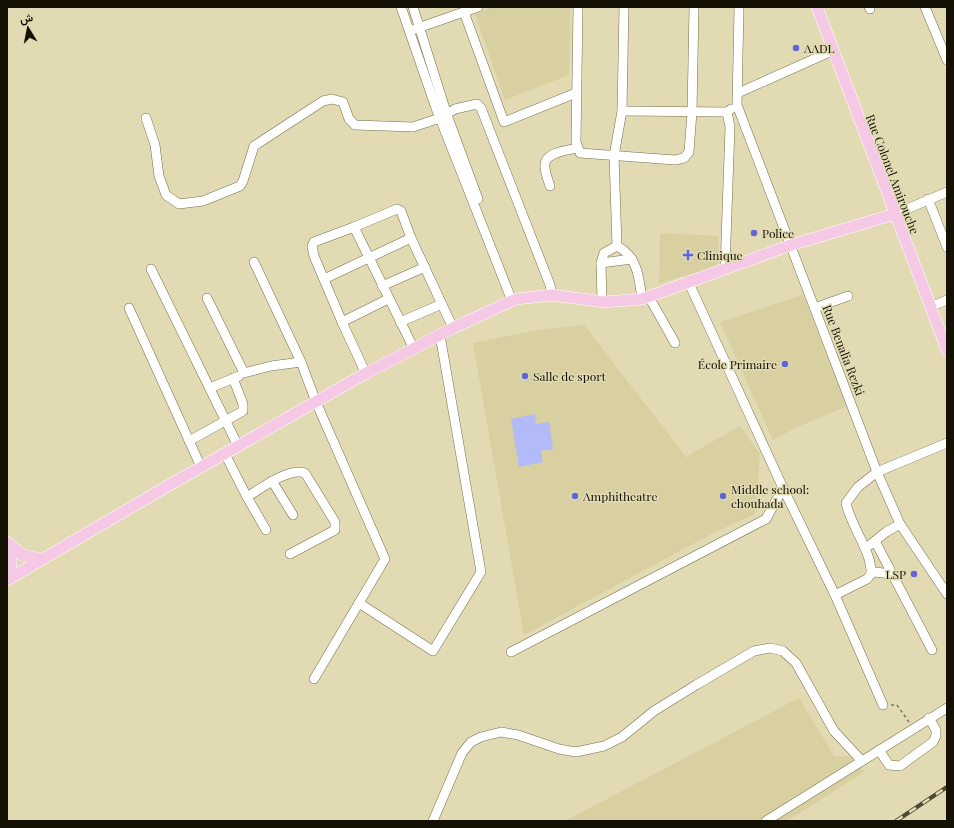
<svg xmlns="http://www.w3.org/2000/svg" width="954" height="828" font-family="'Playfair Display',Vazirmatn,serif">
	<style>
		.built { fill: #d8d0a0 }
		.green { fill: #b3baf8 }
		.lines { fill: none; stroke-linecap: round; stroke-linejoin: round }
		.minor-casing { stroke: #77704c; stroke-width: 10 }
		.major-casing { stroke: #fff; stroke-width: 12 }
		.path { stroke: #7e795e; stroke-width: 1.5; stroke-dasharray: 3 3; stroke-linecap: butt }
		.minor { stroke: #fff; stroke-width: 9 }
		.major { stroke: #f5c9e6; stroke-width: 11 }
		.rail-casing { stroke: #4c4834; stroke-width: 4 }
		.rail { stroke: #e1dab2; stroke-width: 2.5; stroke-dasharray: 8; stroke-linecap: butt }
		.poi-dot { fill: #6463dc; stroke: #e1dab2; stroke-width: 1.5 }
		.labels { text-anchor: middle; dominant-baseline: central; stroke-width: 3; stroke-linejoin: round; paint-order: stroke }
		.poi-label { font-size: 12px; fill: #141104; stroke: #e1dab2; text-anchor: start }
		.street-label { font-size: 12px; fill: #141104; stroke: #e1dab2 }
	</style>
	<rect width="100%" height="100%" fill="#e1dab2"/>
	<g class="built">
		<path d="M 493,7 L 570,7 L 569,75 L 505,100 L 475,14 Z"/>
		<path d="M 660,233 L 718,236 L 719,266 L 659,283 Z"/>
		<path d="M 803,295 L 847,406 L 795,428 L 773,440 L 720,322 Z"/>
		<path d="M 584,325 L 687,458 L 689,455 L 740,426 L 760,454 L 755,514 L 715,532 L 524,635 L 473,343 L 537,330 Z"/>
		<path d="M 799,698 L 834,756 L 851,756 L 864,772 L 787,821 L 565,821 Z"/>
	</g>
	<path class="green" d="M 535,414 L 536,424 L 549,422 L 553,449 L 541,451 L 543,462 L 519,467 L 511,419 Z"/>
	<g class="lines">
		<defs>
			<g id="minor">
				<path d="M 401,7 L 436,108 L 512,301"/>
				<path d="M 413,7 L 447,115 L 478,199"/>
				<path d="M 578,7 L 576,142 L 580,153 L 675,160 L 684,158 L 689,152 L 692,112 L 694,7"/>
				<path d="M 624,7 L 622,111 L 614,156 L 617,246 C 638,257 639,278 642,299"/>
				<path d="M 739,7 L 737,105 L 877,472 L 900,524 L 947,594"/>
				<path d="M 869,7 L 870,9"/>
				<path d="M 925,7 L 947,60"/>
				<path d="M 464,12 L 504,122 L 576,93"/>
				<path d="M 415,29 L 478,7"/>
				<path d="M 738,93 L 832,51"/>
				<path d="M 622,111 L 727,112 L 731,109"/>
				<path d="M 146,118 L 155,145 L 159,176 L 166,195 L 179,204 L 203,201 L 240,186 L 243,181 L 254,146 L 323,101 L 332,99 L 343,102 L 349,119 L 355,125 L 413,127 L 440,118 L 455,109 L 477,104 L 481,108 L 550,285 L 552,295"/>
				<path d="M 550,186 C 548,180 544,170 545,164 C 546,152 569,150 577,148"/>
				<path d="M 928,199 L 947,247"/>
				<path d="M 895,214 L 947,192"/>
				<path d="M 354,227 L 397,209 L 401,211 L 411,238 L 453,328"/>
				<path d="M 617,246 L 604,253 L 601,263 L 632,259"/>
				<path d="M 254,262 L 301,362"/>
				<path d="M 601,263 L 602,301"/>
				<path d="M 725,268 L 730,127 L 727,112"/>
				<path d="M 151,269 L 238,446"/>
				<path d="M 324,279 L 411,238"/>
				<path d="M 688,281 L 783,488 L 835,595 L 883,705"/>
				<path d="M 382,286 L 425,267"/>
				<path d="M 649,297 L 675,343"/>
				<path d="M 207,298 L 244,373 L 271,366 L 301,362 L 316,402 L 385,559 L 314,679"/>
				<path d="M 930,307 L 947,300"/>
				<path d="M 129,308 L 201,467"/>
				<path d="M 815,308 L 848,296"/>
				<path d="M 342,322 L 388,299"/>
				<path d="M 400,322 L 442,304"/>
				<path d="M 366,374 L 342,322 L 314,256 L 312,246 L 314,242 L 354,227 L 414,349"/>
				<path d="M 210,388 L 239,376"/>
				<path d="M 189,441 L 243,411 L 243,404 L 233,378"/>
				<path d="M 225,454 L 247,497 C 260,489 289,467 305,473 L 335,522 L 335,530 L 290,554"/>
				<path d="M 272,481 L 293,515"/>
				<path d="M 247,497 L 266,530"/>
				<path d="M 875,541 L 932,650"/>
				<path d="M 870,545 L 886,532 L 900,524"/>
				<path d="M 871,574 L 875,572 L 891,574"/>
				<path d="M 835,595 L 867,579 L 871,574 C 872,551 851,527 846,503 L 858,487 L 877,472 L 947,443"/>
				<path d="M 359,603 L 433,651 L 481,572 L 440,335"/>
				<path d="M 511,652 L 766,519 L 783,488"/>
				<path d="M 879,750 L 889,765 L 900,766 L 933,742 L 936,736 L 936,730 L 929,718"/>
				<path d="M 433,821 L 462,753 L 471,742 L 481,737 L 501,732 L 518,735 L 559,749 L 576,752 L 604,746 L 622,737 L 654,711 L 696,685 L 754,651 L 770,648 L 783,651 L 796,663 L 834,731 L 862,761 L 947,708"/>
				<path d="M 766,821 L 862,761"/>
			</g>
			<g id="major">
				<path d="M 817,7 L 947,350"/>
				<path d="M 7,542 L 22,555 L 41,559"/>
				<path d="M 7,543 L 11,558 L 11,578"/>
				<path d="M 7,580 L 166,487 L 361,376 L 453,328 L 516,299 L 552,295 L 604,302 L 642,299 L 791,245 L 895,214"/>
			</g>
		</defs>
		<use href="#minor" class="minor-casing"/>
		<use href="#major" class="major-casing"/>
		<path class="path" d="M 891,705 L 897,705 L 909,722"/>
		<use href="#minor" class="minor"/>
		<use href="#major" class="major"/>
		<defs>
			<path id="rail" d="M 896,821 L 947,787"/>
		</defs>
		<use href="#rail" class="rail-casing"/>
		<use href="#rail" class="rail"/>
	</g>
	<g class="poi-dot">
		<circle cx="796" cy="48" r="4"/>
		<circle cx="754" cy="233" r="4"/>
		<path d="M686 249h4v4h4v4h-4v4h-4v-4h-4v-4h4z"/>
		<circle cx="785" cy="364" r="4"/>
		<circle cx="525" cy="376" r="4"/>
		<circle cx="575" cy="496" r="4"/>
		<circle cx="723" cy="496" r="4"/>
		<circle cx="914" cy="574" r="4"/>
	</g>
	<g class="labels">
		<g class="poi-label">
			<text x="804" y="48">AADL</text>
			<text x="762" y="233">Police</text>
			<text x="697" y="255">Clinique</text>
			<text x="777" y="364" text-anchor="end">École Primaire</text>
			<text x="533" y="376">Salle de sport</text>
			<text x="731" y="489">Middle school:<tspan x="731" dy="14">chouhada</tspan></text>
			<text x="583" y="496">Amphitheatre</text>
			<text x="906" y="574" text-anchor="end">LSP</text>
		</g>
		<g class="street-label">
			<text transform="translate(893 174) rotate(69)">Rue Colonel Amirouche</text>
			<text transform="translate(844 350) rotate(69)">Rue Benalia Rezki</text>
		</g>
	</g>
	<rect width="954" height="828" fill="none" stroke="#141104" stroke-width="16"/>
	<g transform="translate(28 28) rotate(350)" stroke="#e1dab2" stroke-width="3" paint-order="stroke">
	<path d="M0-3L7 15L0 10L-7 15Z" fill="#141104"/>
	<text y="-6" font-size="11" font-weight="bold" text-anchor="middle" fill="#141104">ش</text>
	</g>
</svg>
